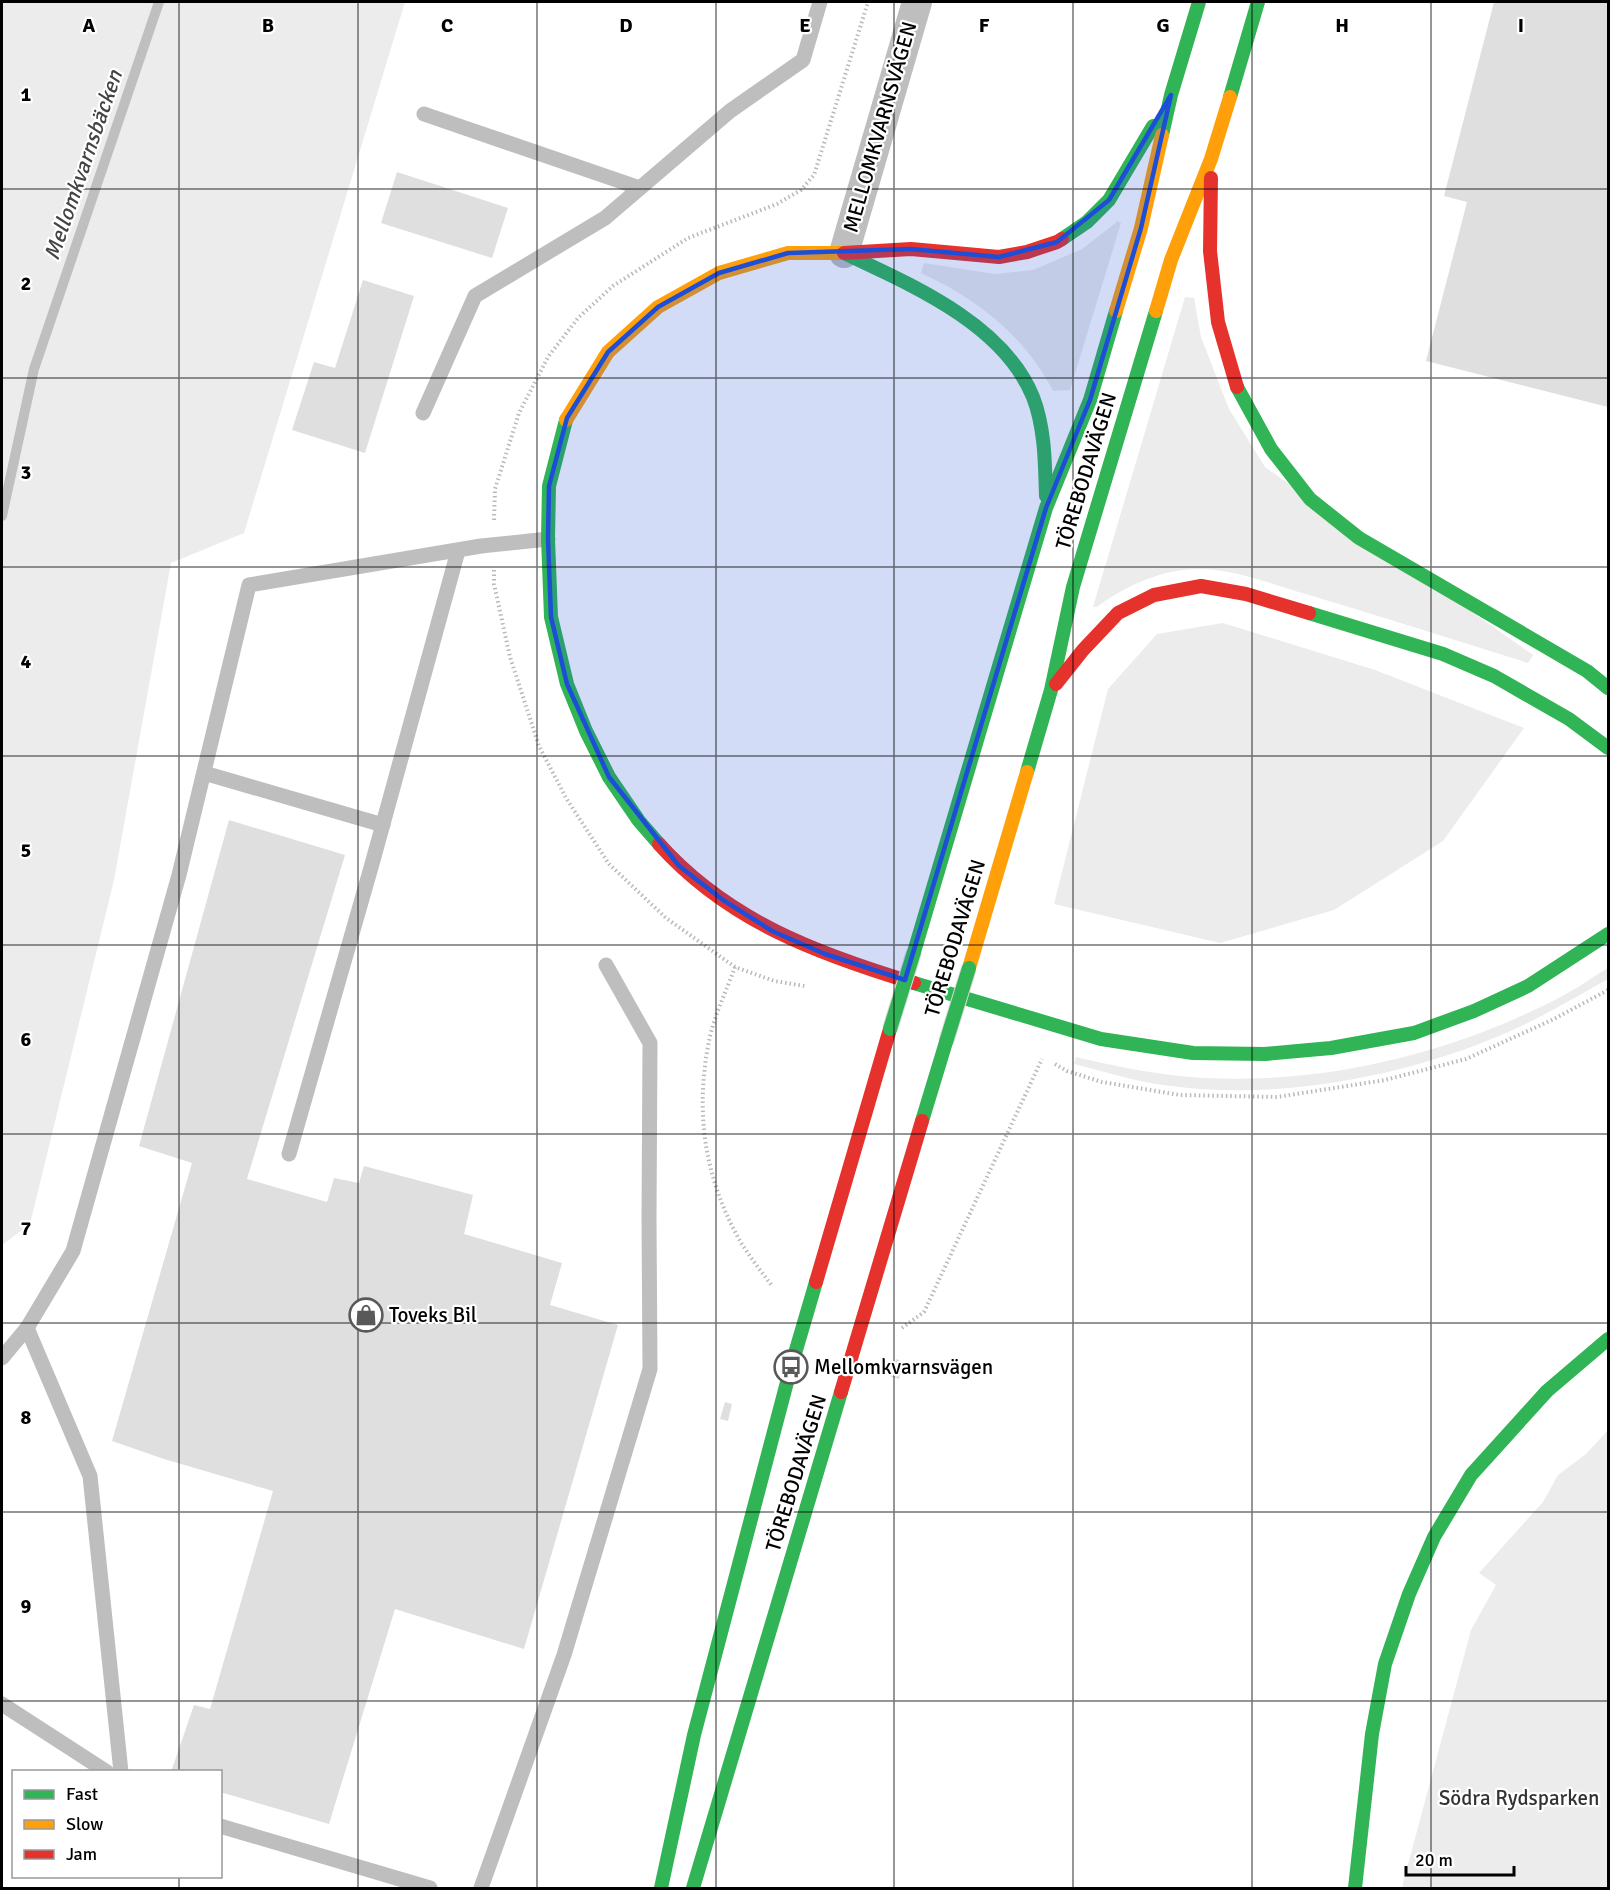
<svg xmlns="http://www.w3.org/2000/svg" width="1610" height="1890" font-family="Signika,sans-serif">
	<style>
		.green { fill: #ececec }
		.lines { fill: none; stroke-linecap: round; stroke-linejoin: round }
		.stream { stroke: #bfbfbf; stroke-width: 10 }
		.building { fill: #dfdfdf }
		.path { stroke: #b9b9b9; stroke-width: 4; stroke-dasharray: 1.5 3; stroke-linecap: butt }
		.lane { stroke: #bebebe; stroke-width: 15 }
		.street { stroke: #bebebe; stroke-width: 30 }
		.fast { stroke: #30b455; stroke-width: 14 }
		.slow { stroke: #ff9f0a; stroke-width: 14 }
		.jam { stroke: #e5322d; stroke-width: 14 }
		.fast-bridge-casing { stroke: #dbdbdb; stroke-width: 16; stroke-linecap: butt }
		.fast-bridge { stroke: #30b455; stroke-width: 14 }
		.marked { fill: #1d4ed8; fill-opacity: 0.2; stroke: #1d4ed8; stroke-width: 4.5; stroke-linejoin: round }
		.grid { fill: none; stroke: #000; stroke-width: 1.5; stroke-opacity: 0.55 }
		.labels { text-anchor: middle; dominant-baseline: central; stroke-width: 4.5; stroke-linejoin: round; paint-order: stroke }
		.street-label { font-size: 21px; fill: #000; stroke: #fff }
		.poi-label { font-size: 21px; fill: #000; stroke: #fff; text-anchor: start }
		.park-label { font-size: 21px; fill: #333; stroke: #fff }
		.water-label { font-size: 22px; font-style: italic; fill: #444; stroke: #fff }
		.grid-label { font-size: 20px; text-anchor: middle; font-weight: bold; fill: #000; stroke: #fff; stroke-width: 4.5; stroke-linejoin: round; paint-order: stroke }
	</style>
	<rect width="100%" height="100%" fill="#fff"/>
	<g class="green">
		<path d="M 2,2 L 405,2 L 244,533 L 171,563 L 114,880 L 30,1224 L 2,1245 Z"/>
		<path d="M 1118,221 L 1121,223 L 1070,390 L 1053,391 C 1025,336 976,298 921,273 L 924,263 L 995,274 L 1033,270 L 1082,249 Z"/>
		<path d="M 1185,297 L 1194,298 L 1201,337 L 1229,409 L 1265,467 L 1533,655 L 1528,663 C 1455,640 1382,617 1309,595 C 1273,585 1236,569 1198,569 C 1162,569 1125,586 1097,607 L 1093,607 Z"/>
		<path d="M 1223,623 L 1375,670 L 1524,728 L 1443,841 L 1334,910 L 1220,943 L 1054,904 L 1108,689 L 1157,634 Z"/>
		<path d="M 1608,968 L 1608,979 C 1578,996 1547,1014 1515,1029 C 1411,1076 1278,1102 1163,1085 C 1133,1081 1103,1071 1074,1064 L 1076,1057 C 1119,1067 1162,1076 1206,1078 C 1330,1084 1458,1052 1566,994 C 1581,986 1594,976 1608,968 Z"/>
		<path d="M 1608,1430 L 1608,1888 L 1403,1888 L 1403,1883 L 1471,1630 L 1496,1585 L 1479,1573 L 1543,1502 L 1558,1475 L 1586,1454 Z"/>
	</g>
	<g class="lines">
		<path class="stream" d="M 2,516 L 34,369 L 159,2"/>
	</g>
	<g class="building">
		<path d="M 1494,2 L 1608,2 L 1608,407 L 1426,361 L 1467,202 L 1444,196 Z"/>
		<path d="M 397,172 L 508,208 L 492,258 L 381,223 Z"/>
		<path d="M 363,280 L 414,296 L 365,453 L 292,430 L 314,362 L 335,368 Z"/>
		<path d="M 229,820 L 345,855 L 247,1179 L 327,1202 L 334,1178 L 359,1183 L 364,1166 L 473,1195 L 464,1234 L 562,1263 L 550,1305 L 618,1325 L 524,1649 L 395,1609 L 329,1824 L 220,1792 L 220,1772 L 171,1772 L 194,1705 L 210,1709 L 273,1491 L 164,1459 L 112,1441 L 192,1163 L 139,1146 Z"/>
		<path d="M 896,1359 L 904,1362 L 899,1379 L 891,1377 Z"/>
		<path d="M 725,1402 L 732,1404 L 728,1421 L 720,1419 Z"/>
	</g>
	<g class="lines">
		<g class="path">
			<path d="M 494,520 L 495,489 L 519,413 L 548,357 L 578,318 L 613,286 L 688,238 L 777,204 L 801,190 L 814,175 L 868,2"/>
			<path d="M 494,570 L 494,584 L 510,657 L 539,746 L 566,798 L 609,864 L 666,918 L 735,967 L 774,981 L 805,986"/>
			<path d="M 735,967 C 727,989 713,1019 709,1041 C 695,1112 704,1177 740,1241 C 749,1256 761,1271 772,1286"/>
			<path d="M 1055,1064 L 1067,1071 L 1102,1082 L 1180,1095 L 1277,1097 L 1385,1080 L 1466,1059 L 1554,1019 L 1608,990"/>
			<path d="M 902,1328 L 924,1312 L 1042,1059"/>
		</g>
		<g class="lane">
			<path d="M 424,114 L 640,188"/>
			<path d="M 423,413 L 475,296 L 605,218 L 730,111 L 803,60 L 820,2"/>
			<path d="M 204,773 L 383,825"/>
			<path d="M 289,1154 L 372,864 L 458,551"/>
			<path d="M 27,1328 L 90,1476 L 121,1772"/>
			<path d="M 2,1358 L 27,1328 L 73,1251 L 179,875 L 249,585 L 481,546 L 548,539"/>
			<path d="M 2,1704 L 107,1772"/>
			<path d="M 220,1826 L 430,1888"/>
			<path d="M 481,1888 L 564,1655 L 650,1369 L 649,1218 L 650,1043 L 606,965"/>
		</g>
		<path class="street" d="M 844,253 L 917,2"/>
		<g class="fast">
			<path d="M 1230,97 L 1258,2"/>
			<path d="M 1162,135 L 1171,95 L 1199,2"/>
			<path d="M 1062,239 L 1087,222 L 1109,200 L 1153,126"/>
			<path d="M 848,255 C 914,286 1004,325 1033,397 C 1045,428 1045,463 1046,496"/>
			<path d="M 1237,387 L 1271,449 L 1310,499 L 1359,538 L 1587,671 L 1608,688"/>
			<path d="M 566,420 L 549,486 L 548,539 L 551,617 L 567,684 L 586,731 L 609,777 L 639,821 L 659,844"/>
			<path d="M 1309,613 L 1443,654 L 1494,676 L 1569,719 L 1608,748"/>
			<path d="M 1027,772 L 1051,690 L 1073,587 L 1156,311"/>
			<path d="M 914,952 L 1046,508 L 1090,400 L 1116,311"/>
			<path d="M 914,983 L 1101,1039 L 1193,1053 L 1265,1054 L 1331,1048 L 1414,1033 L 1474,1011 L 1528,986 L 1608,934"/>
			<path d="M 922,1121 L 946,1042"/>
			<path d="M 661,1888 L 694,1735 L 791,1367 L 816,1282"/>
			<path d="M 693,1888 L 841,1392"/>
			<path d="M 1355,1888 L 1372,1734 L 1385,1664 L 1409,1594 L 1434,1537 L 1471,1475 L 1547,1391 L 1608,1339"/>
		</g>
		<g class="slow">
			<path d="M 1116,311 L 1141,228 L 1162,135"/>
			<path d="M 1156,311 L 1171,260 L 1211,159 L 1230,97"/>
			<path d="M 566,420 L 608,352 L 658,307 L 719,273 L 788,253 L 844,253"/>
			<path d="M 969,968 L 1027,772"/>
		</g>
		<g class="jam">
			<path d="M 1211,178 L 1210,251 L 1218,322 L 1237,387"/>
			<path d="M 844,253 L 911,249 L 999,257 L 1027,252 L 1057,242 L 1062,239"/>
			<path d="M 1056,684 L 1083,650 L 1118,613 L 1154,595 L 1201,586 L 1246,594 L 1309,613"/>
			<path d="M 659,844 C 728,921 818,954 914,983"/>
			<path d="M 816,1282 L 890,1029"/>
			<path d="M 841,1392 L 922,1121"/>
		</g>
		<defs>
			<g id="fast-bridge">
				<path d="M 890,1029 L 914,952"/>
				<path d="M 946,1042 L 969,968"/>
			</g>
		</defs>
		<use href="#fast-bridge" class="fast-bridge-casing"/>
		<use href="#fast-bridge" class="fast-bridge"/>
	</g>
	<path class="marked" d="M 1171,95 L 1141,228 L 1090,400 L 1046,508 L 905,980 L 825,954 L 772,931 L 723,900 L 679,866 L 609,777 L 567,684 L 551,617 L 548,539 L 549,486 L 567,418 L 608,352 L 658,307 L 719,273 L 788,253 L 911,249 L 999,257 L 1057,242 L 1109,200 Z"/>
	<path class="grid" d="M 179,2 L 179,1772M 358,2 L 358,1888M 537,2 L 537,1888M 716,2 L 716,1888M 894,2 L 894,1888M 1073,2 L 1073,1888M 1252,2 L 1252,1888M 1431,2 L 1431,1888M 2,189 L 1608,189M 2,378 L 1608,378M 2,567 L 1608,567M 2,756 L 1608,756M 2,945 L 1608,945M 2,1134 L 1608,1134M 2,1323 L 1608,1323M 2,1512 L 1608,1512M 2,1701 L 1608,1701M 179,1876 L 179,1888"/>
	<defs>
		<symbol id="shop-ring" viewBox="-11 -11 22 22"><circle r="9.5" fill="#fff" stroke="#595959" stroke-width="1.5"/><path d="M-5-2.5h2.3a2.7 3.5 0 0 1 5.4 0H5L5.5 6h-11ZM-1.5-2.5h3a1.5 2.3 0 0 0-3 0Z" fill="#595959"/></symbol>
		<symbol id="bus-ring" viewBox="-11 -11 22 22"><circle r="9.5" fill="#fff" stroke="#595959" stroke-width="1.5"/><path d="M-5-6H5V4H4V6H2V4H-2V6H-4V4H-5ZM-3.5-4V0h7V-4ZM-3.5 1.2v1.5H-2V1.2ZM2 1.2v1.5H3.5V1.2Z" fill="#595959"/></symbol>
	</defs>
	<g fill-rule="evenodd">
		<use href="#shop-ring" x="347" y="1296" width="38" height="38"/>
		<use href="#bus-ring" x="772" y="1348" width="38" height="38"/>
	</g>
	<g class="labels">
		<g class="street-label">
			<text transform="translate(880 127) rotate(-74)">MELLOMKVARNSVÄGEN</text>
			<text transform="translate(1086 471) rotate(-73)">TÖREBODAVÄGEN</text>
			<text transform="translate(955 938) rotate(-73)">TÖREBODAVÄGEN</text>
			<text transform="translate(796 1473) rotate(-73)">TÖREBODAVÄGEN</text>
		</g>
		<g class="poi-label">
			<text x="389" y="1315">Toveks Bil</text>
			<text x="814" y="1367">Mellomkvarnsvägen</text>
		</g>
		<g class="park-label">
			<text x="1519" y="1798">Södra Rydsparken</text>
		</g>
		<g class="water-label">
			<text transform="translate(83 165) rotate(-71)">Mellomkvarnsbäcken</text>
		</g>
	</g>
	<g class="grid-label">
		<text x="89" y="32">A</text>
		<text x="268" y="32">B</text>
		<text x="447" y="32">C</text>
		<text x="626" y="32">D</text>
		<text x="805" y="32">E</text>
		<text x="984" y="32">F</text>
		<text x="1163" y="32">G</text>
		<text x="1342" y="32">H</text>
		<text x="1521" y="32">I</text>
		<text x="26" y="101">1</text>
		<text x="26" y="290">2</text>
		<text x="26" y="479">3</text>
		<text x="26" y="668">4</text>
		<text x="26" y="857">5</text>
		<text x="26" y="1046">6</text>
		<text x="26" y="1235">7</text>
		<text x="26" y="1424">8</text>
		<text x="26" y="1613">9</text>
	</g>
	<rect width="1610" height="1890" fill="none" stroke="#000000" stroke-width="6"/>
	<rect x="12" y="1770" width="210" height="108" fill="#ffffff" stroke="#999999" stroke-width="1.5"/>
	<rect x="24" y="1790" width="30" height="9" fill="#30b455" stroke="#999999" stroke-width="1.5"/>
	<text x="66" y="1800" font-size="18" fill="#000000">Fast</text>
	<rect x="24" y="1820" width="30" height="9" fill="#ff9f0a" stroke="#999999" stroke-width="1.5"/>
	<text x="66" y="1830" font-size="18" fill="#000000">Slow</text>
	<rect x="24" y="1850" width="30" height="9" fill="#e5322d" stroke="#999999" stroke-width="1.5"/>
	<text x="66" y="1860" font-size="18" fill="#000000">Jam</text>
	<path d="M1406 1866v9h108v-9" fill="none" stroke="#000000" stroke-width="3"/>
	<text x="1415" y="1866" font-size="18" fill="#000000" stroke="#ffffff" stroke-width="4.5" paint-order="stroke">20 m</text>
</svg>
